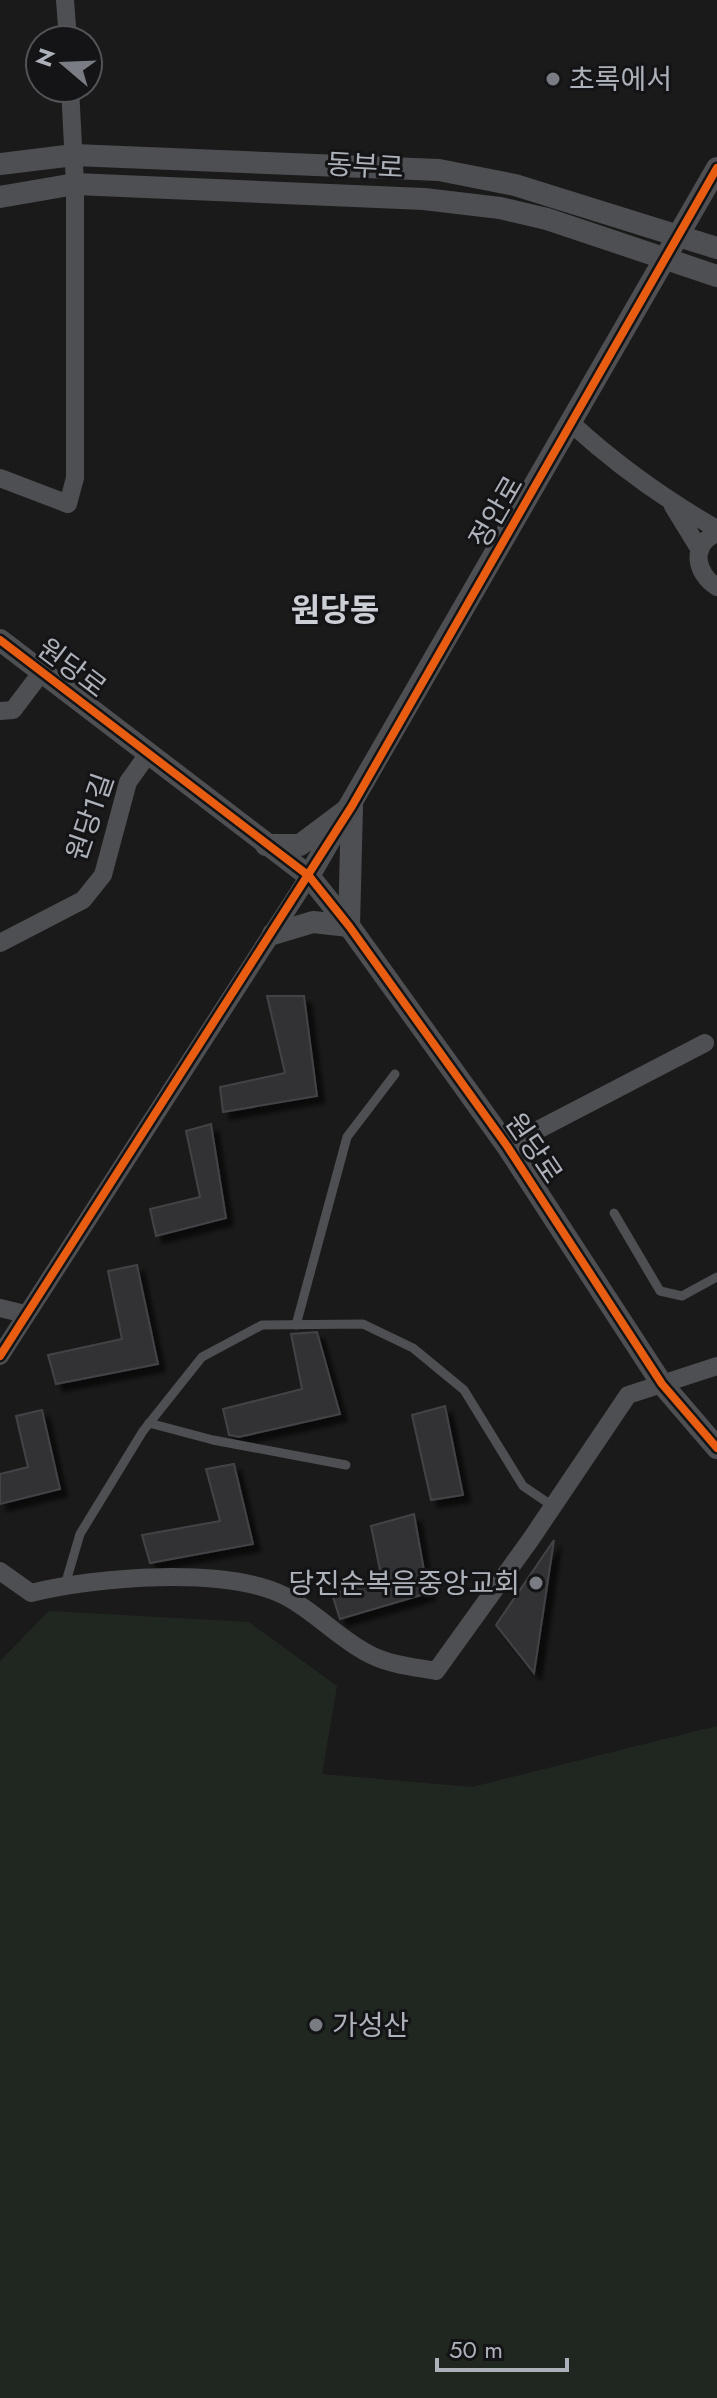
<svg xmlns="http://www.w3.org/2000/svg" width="717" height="2398" font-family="Jost,'Noto Sans KR',sans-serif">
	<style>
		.green { fill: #202720 }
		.building { fill: #333334; stroke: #424346; stroke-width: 2; filter: url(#shadow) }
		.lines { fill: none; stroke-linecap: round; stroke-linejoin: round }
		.service { stroke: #4e4f52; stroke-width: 9 }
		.minor { stroke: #4e4f52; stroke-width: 18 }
		.tertiary { stroke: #4e4f52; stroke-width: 22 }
		.cycleway-casing { stroke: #141416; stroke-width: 13 }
		.cycleway { stroke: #e95d12; stroke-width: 8 }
		.poi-dot { fill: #797c82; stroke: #141416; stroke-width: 3 }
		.labels { text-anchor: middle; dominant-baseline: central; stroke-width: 6; stroke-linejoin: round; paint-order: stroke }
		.poi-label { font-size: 28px; fill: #acb1ba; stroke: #141416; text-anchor: start }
		.street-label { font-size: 28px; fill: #acb1ba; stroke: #141416 }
		.quarter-label { font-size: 32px; font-weight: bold; fill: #cccfd6; stroke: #141416 }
	</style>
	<defs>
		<filter id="shadow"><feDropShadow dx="7" dy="7" stdDeviation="2" flood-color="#0009"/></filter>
	</defs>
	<rect width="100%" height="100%" fill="#1a1a1a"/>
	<path class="green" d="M 49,1611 L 249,1622 L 337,1686 L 322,1774 L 472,1787 L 717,1726 L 717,2398 L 0,2398 L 0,1661 Z"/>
	<g class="building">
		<path d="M 267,996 L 304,996 L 317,1096 L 223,1112 L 220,1087 L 285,1073 Z"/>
		<path d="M 211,1124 L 226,1218 L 156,1236 L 150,1209 L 200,1197 L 186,1131 Z"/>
		<path d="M 137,1265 L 158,1364 L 56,1384 L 48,1355 L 122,1339 L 108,1271 Z"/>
		<path d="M 317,1332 L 340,1414 L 239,1437 L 229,1435 L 223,1409 L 302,1389 L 291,1334 Z"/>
		<path d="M 445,1406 L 463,1495 L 431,1500 L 412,1415 Z"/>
		<path d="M 42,1410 L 60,1489 L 0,1504 L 0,1474 L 28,1467 L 16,1416 Z"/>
		<path d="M 234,1464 L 253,1544 L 150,1563 L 142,1535 L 220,1521 L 206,1469 Z"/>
		<path d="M 414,1514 L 428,1593 L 340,1619 L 332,1594 L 382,1580 L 371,1526 Z"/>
		<path d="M 554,1540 L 534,1673 L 496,1625 Z"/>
	</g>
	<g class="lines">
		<g class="service">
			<path d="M 614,1213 L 660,1291 L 682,1296 L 717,1277"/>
			<path d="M 296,1325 L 347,1137 L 395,1074"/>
			<path d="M 149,1423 L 213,1440 L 346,1465"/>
			<path d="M 65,1585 L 80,1534 L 143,1431 L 202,1357 L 262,1325 L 363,1324 L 413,1348 L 464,1390 L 523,1486 L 554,1507"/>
		</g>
		<g class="minor">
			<path d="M 65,0 L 68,40"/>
			<path d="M 572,424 C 617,465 664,499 717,529"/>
			<path d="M 0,478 L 68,504 L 75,478 L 75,184 L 70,88"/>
			<path d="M 673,506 L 700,550"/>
			<path d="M 717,533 C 689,545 696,574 717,587"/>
			<path d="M 0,711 L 13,710 L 41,673"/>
			<path d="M 0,943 L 83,900 L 103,875 L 128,782 L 148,754"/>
			<path d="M 507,1146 L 705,1043"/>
			<path d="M 0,1308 L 25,1314"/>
			<path d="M 0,1356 L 309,876"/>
			<path d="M 0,1571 L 31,1593 C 94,1577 226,1566 285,1596 C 316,1612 340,1640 371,1655 C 391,1665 414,1667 436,1671 L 531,1539 L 628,1395 L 717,1366"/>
		</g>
		<g class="tertiary">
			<path d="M 0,164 L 74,155 L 439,170 L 515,185 L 717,248"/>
			<path d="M 0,197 L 75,184 L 424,199 L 500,208 L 547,219 L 717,276"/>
			<path d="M 0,640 L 309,876 L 349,926 L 507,1146 L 662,1384 L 717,1448"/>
			<path d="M 266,845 L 300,845 L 352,806 L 349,926 L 313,922 L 273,934"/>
			<path d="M 309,876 L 717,168"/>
		</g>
		<defs>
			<g id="cycleway">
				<path d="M 0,640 L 309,876 L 349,926 L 507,1146 L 662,1384 L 717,1448"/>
				<path d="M 0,1356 L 352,806 L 717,168"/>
			</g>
		</defs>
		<use href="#cycleway" class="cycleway-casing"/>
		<use href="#cycleway" class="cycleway"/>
	</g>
	<g class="poi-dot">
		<circle cx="553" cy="79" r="8"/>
		<circle cx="536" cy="1583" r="8"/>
		<circle cx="316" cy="2025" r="8"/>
	</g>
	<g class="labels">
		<g class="poi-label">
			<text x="569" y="79">초록에서</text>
			<text x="520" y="1583" text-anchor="end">당진순복음중앙교회</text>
			<text x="332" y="2025">가성산</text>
		</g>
		<g class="street-label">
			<text transform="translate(365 166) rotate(3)">동부로</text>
			<text transform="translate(496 512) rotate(-60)">정안로</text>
			<text transform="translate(72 668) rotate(37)">원당로</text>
			<text transform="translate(90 817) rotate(-71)">원당1길</text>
			<text transform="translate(534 1148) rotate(56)">원당로</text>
		</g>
		<g class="quarter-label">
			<text x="335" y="610">원당동</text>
		</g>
	</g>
	<g transform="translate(64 64) rotate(289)"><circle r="38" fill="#141416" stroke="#515358" stroke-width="2"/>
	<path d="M0-6L14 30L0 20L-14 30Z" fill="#797c82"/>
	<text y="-12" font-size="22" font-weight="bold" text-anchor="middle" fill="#acb1ba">N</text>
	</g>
	<path d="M437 2358v12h130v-12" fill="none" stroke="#acb1ba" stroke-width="4"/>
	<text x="449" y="2358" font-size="24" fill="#acb1ba" stroke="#141416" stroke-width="6" paint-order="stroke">50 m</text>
</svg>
